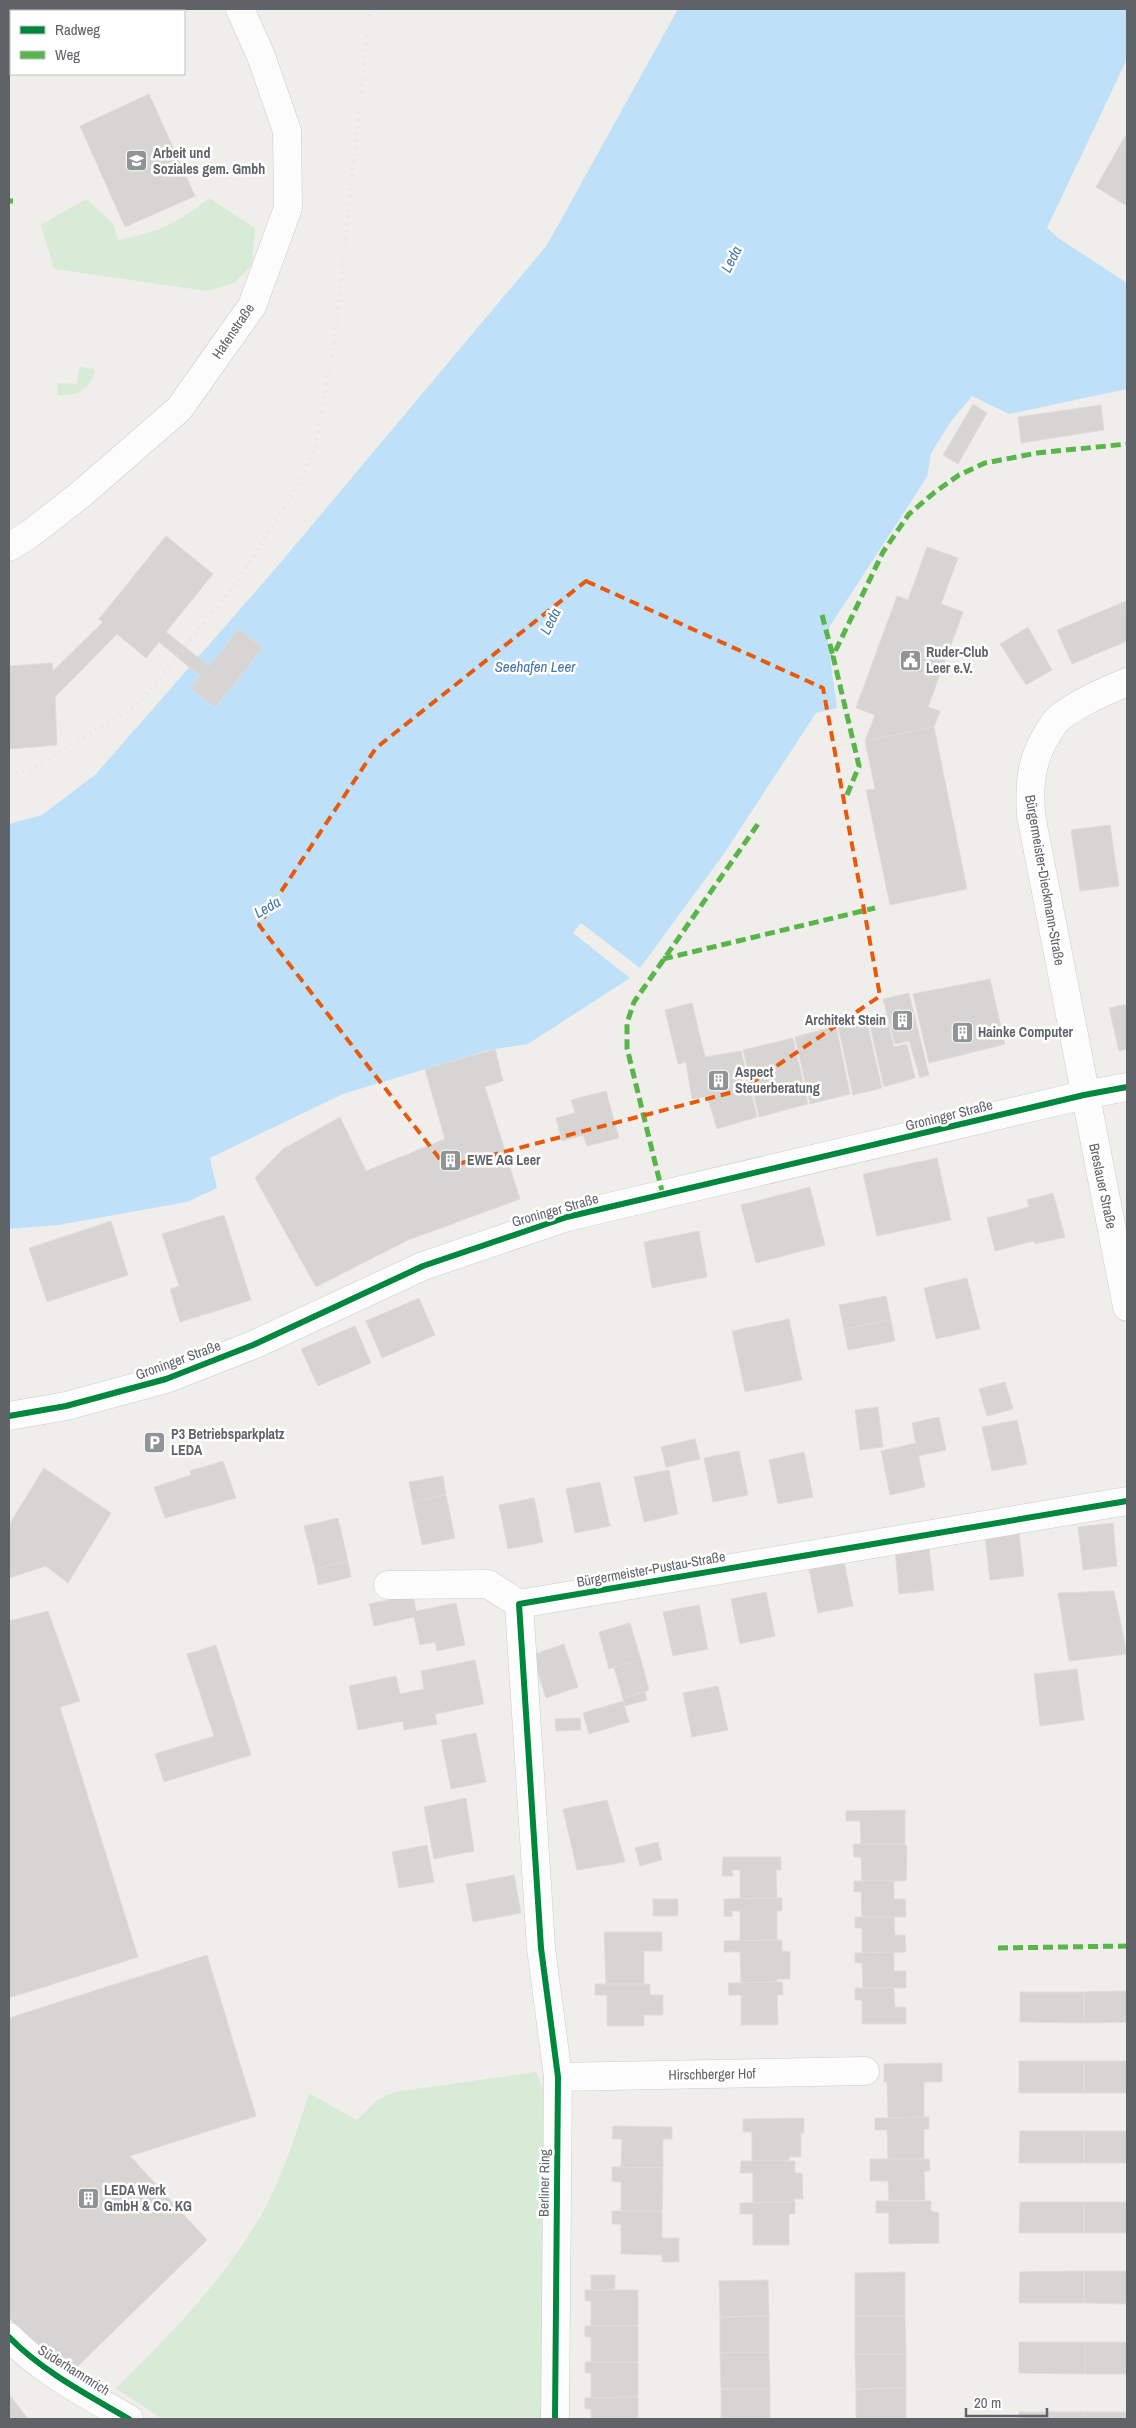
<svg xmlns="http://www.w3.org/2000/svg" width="1136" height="2428" font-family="'Archivo Narrow',sans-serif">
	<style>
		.green { fill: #d8ebd6 }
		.water { fill: #bfe0f9 }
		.building { fill: #d6d5d3; stroke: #deddd9 }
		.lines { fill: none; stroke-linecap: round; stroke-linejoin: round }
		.minor-casing { stroke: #cbcccc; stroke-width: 29 }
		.tertiary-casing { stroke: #cbcccc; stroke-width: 29 }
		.minor { stroke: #fdfcfc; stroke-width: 28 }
		.tertiary { stroke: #fdfcfc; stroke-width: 28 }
		.rail { stroke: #e4e4e4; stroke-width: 4; stroke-dasharray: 1 6; stroke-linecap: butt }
		.quiet { stroke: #58b549; stroke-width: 5; stroke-dasharray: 10 5; stroke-linecap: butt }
		.cycleway-casing { stroke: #fff; stroke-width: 9 }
		.cycleway { stroke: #00873e; stroke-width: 6 }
		.marked { fill: none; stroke: #e8590c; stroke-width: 4; stroke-dasharray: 10 6; stroke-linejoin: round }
		.labels { text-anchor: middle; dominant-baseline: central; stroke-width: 5; stroke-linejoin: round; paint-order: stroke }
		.poi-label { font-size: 14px; font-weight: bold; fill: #5f6368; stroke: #fff; text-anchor: start }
		.street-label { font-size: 14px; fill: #5f6368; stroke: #fff }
		.water-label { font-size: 15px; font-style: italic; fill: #4174aa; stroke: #fff }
	</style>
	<rect width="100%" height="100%" fill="#efeeea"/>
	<g class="green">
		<path d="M 209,198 L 255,228 L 252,265 L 234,283 L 207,291 L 54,269 L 41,225 L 86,199 L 113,223 L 118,240 C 159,232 177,224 209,198 Z"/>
		<path d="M 80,367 L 95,369 C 92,389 76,397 57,395 L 58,383 L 77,384 Z"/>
		<path d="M 536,2072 L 543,2089 L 543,2419 L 162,2419 L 116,2388 C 170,2335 221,2283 260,2217 C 282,2178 296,2135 309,2093 L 357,2120 L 376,2101 L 394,2092 Z"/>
	</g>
	<path class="water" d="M 678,9 L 1127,9 L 1127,59 L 1047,228 L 1058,238 L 1127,283 L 1127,389 L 1009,414 L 972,396 L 952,420 L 931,453 L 927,477 L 830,626 L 827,634 L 837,708 L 816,713 L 723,855 L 640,968 L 581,923 L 573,933 L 630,978 L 528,1044 L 488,1050 L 343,1094 L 210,1158 L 217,1188 L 187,1202 L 58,1225 L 9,1229 L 9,824 L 42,815 L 96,774 L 276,568 L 547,245 Z"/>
	<g class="building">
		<path d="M 149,94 L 195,196 L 125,227 L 80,126 Z"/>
		<path d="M 1127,133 L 1127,206 L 1096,187 Z"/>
		<path d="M 973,404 L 987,413 L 958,464 L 943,455 Z"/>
		<path d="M 1101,405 L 1104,430 L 1021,443 L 1018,417 Z"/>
		<path d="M 166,536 L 213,574 L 166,632 L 209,666 L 239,629 L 263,648 L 215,708 L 191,688 L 200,676 L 159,642 L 146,658 L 117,634 L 55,697 L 57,745 L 9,749 L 9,650 L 10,666 L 52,663 L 53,671 L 103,622 L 99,619 Z"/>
		<path d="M 927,547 L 958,558 L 941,604 L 963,612 L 928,707 L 940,711 L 934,727 L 865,741 L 875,715 L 856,708 L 897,596 L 908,600 Z"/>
		<path d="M 1126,601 L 1127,641 L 1072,664 L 1057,630 Z"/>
		<path d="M 1028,627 L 1052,670 L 1026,685 L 1000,644 Z"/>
		<path d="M 934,727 L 967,889 L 890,905 L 866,790 L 875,789 L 865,741 Z"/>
		<path d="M 1110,825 L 1119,886 L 1080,891 L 1071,830 Z"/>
		<path d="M 990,979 L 1005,1044 L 929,1063 L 913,994 Z"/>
		<path d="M 909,993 L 929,1075 L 920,1078 L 909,1041 L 895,1044 L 883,999 Z"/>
		<path d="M 692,1003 L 705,1057 L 741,1051 L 757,1117 L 717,1129 L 707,1096 L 692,1099 L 686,1062 L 678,1064 L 665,1010 Z"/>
		<path d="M 1127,1004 L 1127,1049 L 1119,1051 L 1109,1008 Z"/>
		<path d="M 886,1014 L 894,1047 L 907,1044 L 915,1078 L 884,1087 L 868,1017 Z"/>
		<path d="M 866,1019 L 882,1088 L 853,1095 L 838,1026 Z"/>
		<path d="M 836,1026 L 850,1094 L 810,1104 L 795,1037 Z"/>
		<path d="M 793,1038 L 808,1104 L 759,1117 L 743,1050 Z"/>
		<path d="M 495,1049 L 503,1081 L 485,1087 L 520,1199 L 408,1240 L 316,1287 L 255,1178 L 283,1149 L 340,1117 L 366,1171 L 445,1139 L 425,1069 Z"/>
		<path d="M 606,1091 L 619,1138 L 587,1146 L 583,1135 L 562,1141 L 556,1118 L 575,1113 L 571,1100 Z"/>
		<path d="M 937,1158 L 951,1220 L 877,1236 L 863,1174 Z"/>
		<path d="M 810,1187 L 825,1245 L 756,1263 L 741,1205 Z"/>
		<path d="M 1053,1193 L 1065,1237 L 1035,1244 L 1034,1241 L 995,1251 L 987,1218 L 1029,1207 L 1027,1200 Z"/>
		<path d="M 224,1215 L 251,1300 L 180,1322 L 170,1289 L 179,1286 L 162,1234 Z"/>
		<path d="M 111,1221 L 128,1275 L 47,1302 L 29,1248 Z"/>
		<path d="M 699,1231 L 707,1277 L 652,1288 L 644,1242 Z"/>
		<path d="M 967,1278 L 980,1329 L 936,1339 L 924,1288 Z"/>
		<path d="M 886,1296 L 891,1320 L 844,1329 L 839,1305 Z"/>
		<path d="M 419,1298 L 435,1335 L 382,1358 L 366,1321 Z"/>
		<path d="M 789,1319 L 802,1380 L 745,1392 L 732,1331 Z"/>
		<path d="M 891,1320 L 895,1341 L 848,1350 L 844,1329 Z"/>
		<path d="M 355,1326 L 371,1363 L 318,1386 L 301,1349 Z"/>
		<path d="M 1005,1382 L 1013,1409 L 987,1416 L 979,1389 Z"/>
		<path d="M 878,1407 L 883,1447 L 860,1450 L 855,1410 Z"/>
		<path d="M 939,1417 L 946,1450 L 918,1456 L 912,1423 Z"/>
		<path d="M 1017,1420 L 1027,1464 L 992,1471 L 982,1427 Z"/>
		<path d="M 695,1439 L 700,1459 L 666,1467 L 661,1447 Z"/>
		<path d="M 916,1443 L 925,1487 L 890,1495 L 881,1451 Z"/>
		<path d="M 739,1451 L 748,1495 L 713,1502 L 704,1458 Z"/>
		<path d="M 804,1452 L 813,1497 L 778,1504 L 769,1460 Z"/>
		<path d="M 223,1461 L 236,1498 L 165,1518 L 154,1487 L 191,1475 L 190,1471 Z"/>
		<path d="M 44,1468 L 111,1513 L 68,1583 L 46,1566 L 9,1578 L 9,1525 Z"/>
		<path d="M 669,1470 L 678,1514 L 644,1522 L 634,1477 Z"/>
		<path d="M 443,1476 L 446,1495 L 413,1502 L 409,1482 Z"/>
		<path d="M 600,1482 L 610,1526 L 575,1533 L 566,1489 Z"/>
		<path d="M 446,1495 L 455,1538 L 422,1545 L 413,1502 Z"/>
		<path d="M 534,1498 L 543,1542 L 508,1549 L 499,1505 Z"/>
		<path d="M 338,1518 L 348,1561 L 315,1569 L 304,1526 Z"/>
		<path d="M 1113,1523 L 1117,1566 L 1083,1570 L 1078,1527 Z"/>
		<path d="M 1019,1533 L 1024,1576 L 990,1580 L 985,1537 Z"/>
		<path d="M 929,1547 L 934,1590 L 899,1594 L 895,1550 Z"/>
		<path d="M 348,1561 L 351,1577 L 318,1585 L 315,1569 Z"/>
		<path d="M 844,1562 L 853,1606 L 818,1613 L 809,1569 Z"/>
		<path d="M 1114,1591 L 1127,1654 L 1069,1661 L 1058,1593 Z"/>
		<path d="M 766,1592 L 775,1636 L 740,1644 L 731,1599 Z"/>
		<path d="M 413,1595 L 416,1611 L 456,1603 L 465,1645 L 437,1651 L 435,1642 L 420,1645 L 414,1617 L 374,1626 L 369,1604 Z"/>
		<path d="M 699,1605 L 708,1649 L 673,1656 L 663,1612 Z"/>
		<path d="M 48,1611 L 80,1701 L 60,1707 L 138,1957 L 9,1998 L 9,1621 Z"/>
		<path d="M 630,1623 L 641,1660 L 609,1669 L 599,1632 Z"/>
		<path d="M 564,1644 L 578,1687 L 546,1698 L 532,1655 Z"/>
		<path d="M 216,1645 L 251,1755 L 164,1782 L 155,1754 L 214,1736 L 187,1654 Z"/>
		<path d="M 475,1660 L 484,1704 L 435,1714 L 437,1724 L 404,1730 L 403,1721 L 358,1730 L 349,1686 L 396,1676 L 400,1694 L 424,1689 L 421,1671 Z"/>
		<path d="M 641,1660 L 649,1690 L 623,1698 L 614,1667 Z"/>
		<path d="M 1077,1669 L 1084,1720 L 1040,1726 L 1034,1674 Z"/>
		<path d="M 718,1686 L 728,1730 L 692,1737 L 683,1693 Z"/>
		<path d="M 645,1692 L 647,1700 L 625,1706 L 623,1698 Z"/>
		<path d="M 623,1701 L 629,1722 L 589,1734 L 583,1713 Z"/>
		<path d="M 580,1718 L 581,1730 L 556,1731 L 555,1719 Z"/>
		<path d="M 476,1733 L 486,1782 L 451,1789 L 441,1740 Z"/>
		<path d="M 466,1798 L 474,1851 L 434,1859 L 424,1807 Z"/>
		<path d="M 607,1800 L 625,1862 L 577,1870 L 563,1809 Z"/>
		<path d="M 905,1810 L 905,1844 L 861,1844 L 860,1821 L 846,1821 L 846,1811 Z"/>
		<path d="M 658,1842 L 662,1860 L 640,1866 L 635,1848 Z"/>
		<path d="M 853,1844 L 905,1844 L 907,1848 L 906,1881 L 862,1881 L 861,1857 L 854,1857 Z"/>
		<path d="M 427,1845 L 434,1882 L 399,1888 L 392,1852 Z"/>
		<path d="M 723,1857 L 781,1857 L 781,1870 L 776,1870 L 777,1898 L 740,1899 L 740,1870 L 732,1870 L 733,1876 L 722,1876 Z"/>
		<path d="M 514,1875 L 521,1913 L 473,1922 L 466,1884 Z"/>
		<path d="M 854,1881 L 894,1881 L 894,1899 L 905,1899 L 906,1917 L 862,1917 L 861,1892 L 854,1892 Z"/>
		<path d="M 782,1898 L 782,1911 L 777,1911 L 777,1940 L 740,1941 L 740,1911 L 732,1911 L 732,1917 L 724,1916 L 724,1899 Z"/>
		<rect x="653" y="1899" width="25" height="17"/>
		<path d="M 855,1917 L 894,1917 L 895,1935 L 905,1935 L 906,1952 L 862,1953 L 862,1928 L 855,1928 Z"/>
		<path d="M 604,1932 L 662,1932 L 662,1951 L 644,1951 L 644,1984 L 606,1984 Z"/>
		<path d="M 782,1940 L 782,1951 L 790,1952 L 790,1979 L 777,1979 L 777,1983 L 741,1983 L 740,1952 L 724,1952 L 724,1941 Z"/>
		<path d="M 894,1952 L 894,1971 L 906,1971 L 906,1988 L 863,1988 L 862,1963 L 855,1963 L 855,1953 Z"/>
		<path d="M 207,1955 L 256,2116 L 130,2156 L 207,2240 L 76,2368 L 29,2338 L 9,2318 L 9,2018 Z"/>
		<path d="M 782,1982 L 783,1995 L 777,1995 L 778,2025 L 741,2025 L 741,1995 L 729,1995 L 728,1983 Z"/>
		<path d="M 595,1984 L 650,1984 L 650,1995 L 663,1995 L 663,2015 L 644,2015 L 644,2026 L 607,2026 L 607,1995 L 595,1995 Z"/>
		<path d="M 855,1988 L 894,1988 L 895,2007 L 906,2007 L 906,2024 L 862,2024 L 862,2000 L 855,2000 Z"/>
		<path d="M 1127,1991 L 1127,2022 L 1084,2023 L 1084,1992 Z"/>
		<path d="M 1020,1992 L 1084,1992 L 1084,2023 L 1020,2022 Z"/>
		<rect x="1019" y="2061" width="65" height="32"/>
		<rect x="1084" y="2061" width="43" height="32"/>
		<path d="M 942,2063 L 942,2082 L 924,2082 L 924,2117 L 888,2118 L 887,2082 L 884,2082 L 884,2064 Z"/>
		<path d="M 929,2117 L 929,2129 L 924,2129 L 924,2159 L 888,2159 L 887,2130 L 875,2130 L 875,2118 Z"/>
		<path d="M 804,2118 L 804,2133 L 801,2133 L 801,2157 L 789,2157 L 789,2161 L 752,2161 L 752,2132 L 743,2132 L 743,2119 Z"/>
		<path d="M 613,2126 L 672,2127 L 672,2139 L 663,2139 L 663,2168 L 621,2167 L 622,2139 L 612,2139 Z"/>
		<path d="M 1020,2131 L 1084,2131 L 1084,2163 L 1019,2163 Z"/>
		<rect x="1084" y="2131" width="43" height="32"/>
		<path d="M 870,2159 L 929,2159 L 930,2171 L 924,2171 L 925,2200 L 889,2201 L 888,2181 L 870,2181 Z"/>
		<path d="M 741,2161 L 795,2161 L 795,2173 L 802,2173 L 803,2199 L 794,2199 L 794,2203 L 753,2203 L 753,2173 L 740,2173 Z"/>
		<path d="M 612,2167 L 663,2168 L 662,2211 L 621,2211 L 621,2182 L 612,2181 Z"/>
		<path d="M 876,2201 L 931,2201 L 931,2211 L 939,2213 L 939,2243 L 889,2244 L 889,2213 L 876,2213 Z"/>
		<path d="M 795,2202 L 795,2214 L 789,2214 L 789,2245 L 753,2245 L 753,2214 L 740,2214 L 740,2203 Z"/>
		<path d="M 1020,2202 L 1084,2202 L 1084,2233 L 1019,2233 Z"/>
		<rect x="1084" y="2202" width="43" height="31"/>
		<path d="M 612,2211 L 662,2211 L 662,2238 L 679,2238 L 679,2262 L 662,2262 L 662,2255 L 621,2254 L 621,2224 L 612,2224 Z"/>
		<path d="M 1084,2271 L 1084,2303 L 1019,2303 L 1020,2272 Z"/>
		<path d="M 1084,2271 L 1127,2271 L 1127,2304 L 1084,2303 Z"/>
		<path d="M 905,2272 L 905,2316 L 855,2316 L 855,2273 Z"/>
		<rect x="591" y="2275" width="24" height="15"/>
		<path d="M 768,2280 L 769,2316 L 720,2317 L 719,2281 Z"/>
		<path d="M 585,2290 L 638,2290 L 638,2326 L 591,2326 L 591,2301 L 585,2301 Z"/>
		<path d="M 769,2316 L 769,2353 L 720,2353 L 720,2317 Z"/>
		<path d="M 855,2316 L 905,2316 L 906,2354 L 855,2354 Z"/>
		<path d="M 585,2326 L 638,2326 L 638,2362 L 591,2362 L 591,2337 L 585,2337 Z"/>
		<path d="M 1019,2342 L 1085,2342 L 1085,2374 L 1019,2373 Z"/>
		<rect x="1085" y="2342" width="42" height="32"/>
		<path d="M 720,2353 L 769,2353 L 770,2389 L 721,2389 Z"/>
		<path d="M 855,2354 L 906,2354 L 906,2388 L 856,2389 Z"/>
		<path d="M 585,2362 L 638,2362 L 638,2397 L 591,2398 L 591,2373 L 585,2373 Z"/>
		<path d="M 906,2388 L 906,2419 L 856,2419 L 856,2389 Z"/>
		<rect x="721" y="2389" width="49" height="30"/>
		<path d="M 9,2394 L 28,2419 L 9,2419 Z"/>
		<path d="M 638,2397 L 638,2419 L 591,2419 L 591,2409 L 585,2409 L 585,2398 Z"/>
		<rect x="1019" y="2412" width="66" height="7"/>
		<rect x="1085" y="2412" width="42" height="7"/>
	</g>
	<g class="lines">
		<defs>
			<g id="minor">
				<path d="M 9,547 L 30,534 L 80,495 L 179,409 L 252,306 L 288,208 L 287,131 L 261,56 L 240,9"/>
				<path d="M 1127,682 C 1104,692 1079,702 1059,718 C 1054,722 1051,728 1048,733 C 1031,759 1029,784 1031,815 L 1127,1307"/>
				<path d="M 388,1585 L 488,1584 L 519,1604"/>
				<path d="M 558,2077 L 865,2071"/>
				<path d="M 9,2337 C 43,2372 88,2395 129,2419"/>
				<path d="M 555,2419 L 558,2077 L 541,1948 L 519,1604 L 1127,1501"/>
			</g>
			<path id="tertiary" d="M 9,1416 L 66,1406 L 166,1379 L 253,1345 L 423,1266 L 567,1217 L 1084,1095 L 1127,1087"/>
		</defs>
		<use href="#minor" class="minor-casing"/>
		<use href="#tertiary" class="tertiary-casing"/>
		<use href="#minor" class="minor"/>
		<use href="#tertiary" class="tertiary"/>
		<path class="rail" d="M 9,774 L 31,769 L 139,704 L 237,582 L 299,484 L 315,446 L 334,345 L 370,9"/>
		<g class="quiet">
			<path d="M 9,201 L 13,201"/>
			<path d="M 822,615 L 833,656"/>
			<path d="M 847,795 L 859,766 L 833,656 L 883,552 L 909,514 L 935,492 L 959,475 L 985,463 L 1037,453 L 1127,444"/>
			<path d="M 663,959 L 875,908"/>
			<path d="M 663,1195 L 627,1048 L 627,1023 L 634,1002 L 758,824"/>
			<path d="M 998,1948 L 1127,1946"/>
		</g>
		<defs>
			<g id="cycleway">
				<path d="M 9,1416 L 66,1406 L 166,1379 L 253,1345 L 423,1266 L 567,1217 L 1084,1095 L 1127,1087"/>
				<path d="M 9,2337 C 43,2372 88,2395 129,2419"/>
				<path d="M 555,2419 L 558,2077 L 541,1948 L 519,1604 L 1127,1501"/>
			</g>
		</defs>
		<use href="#cycleway" class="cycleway-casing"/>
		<use href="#cycleway" class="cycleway"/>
	</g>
	<path class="marked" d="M 586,581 L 823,688 L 880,996 L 741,1090 L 446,1167 L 259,925 L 376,748 Z"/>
	<defs>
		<symbol id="school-square" viewBox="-11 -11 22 22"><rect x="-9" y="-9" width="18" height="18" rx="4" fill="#919496" stroke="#fff"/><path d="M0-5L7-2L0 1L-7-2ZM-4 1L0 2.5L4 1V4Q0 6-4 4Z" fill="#fff"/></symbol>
		<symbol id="civic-square" viewBox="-11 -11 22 22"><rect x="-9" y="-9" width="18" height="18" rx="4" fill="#919496" stroke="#fff"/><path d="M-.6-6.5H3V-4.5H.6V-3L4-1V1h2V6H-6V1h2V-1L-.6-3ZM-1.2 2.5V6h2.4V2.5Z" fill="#fff"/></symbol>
		<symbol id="building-square" viewBox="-11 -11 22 22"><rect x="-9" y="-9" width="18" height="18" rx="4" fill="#919496" stroke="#fff"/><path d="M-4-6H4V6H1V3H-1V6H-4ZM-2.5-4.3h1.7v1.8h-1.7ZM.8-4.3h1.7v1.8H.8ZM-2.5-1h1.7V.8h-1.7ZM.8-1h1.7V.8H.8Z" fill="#fff"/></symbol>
		<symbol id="parking-square" viewBox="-11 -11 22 22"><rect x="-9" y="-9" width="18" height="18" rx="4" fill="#919496" stroke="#fff"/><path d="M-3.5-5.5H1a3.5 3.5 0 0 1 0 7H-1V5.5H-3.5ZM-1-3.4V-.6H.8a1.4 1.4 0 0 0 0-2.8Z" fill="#fff"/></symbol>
	</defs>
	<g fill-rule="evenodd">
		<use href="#school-square" x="124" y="148" width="25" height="25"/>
		<use href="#civic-square" x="898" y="648" width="25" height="25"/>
		<use href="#building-square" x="890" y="1008" width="25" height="25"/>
		<use href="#building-square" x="950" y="1020" width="25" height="25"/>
		<use href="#building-square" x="706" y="1068" width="25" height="25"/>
		<use href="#building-square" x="438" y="1148" width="25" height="25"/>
		<use href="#parking-square" x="142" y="1430" width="25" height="25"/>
		<use href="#building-square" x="76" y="2186" width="25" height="25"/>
	</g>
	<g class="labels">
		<g class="poi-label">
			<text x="153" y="153">Arbeit und<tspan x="153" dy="16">Soziales gem. Gmbh</tspan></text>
			<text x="926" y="652">Ruder-Club<tspan x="926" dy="16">Leer e.V.</tspan></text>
			<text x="886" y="1020" text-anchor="end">Architekt Stein</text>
			<text x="978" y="1032">Hainke Computer</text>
			<text x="735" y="1072">Aspect<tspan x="735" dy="16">Steuerberatung</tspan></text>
			<text x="467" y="1160">EWE AG Leer</text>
			<text x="171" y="1434">P3 Betriebsparkplatz<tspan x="171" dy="16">LEDA</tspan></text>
			<text x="104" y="2190">LEDA Werk<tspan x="104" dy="16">GmbH &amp; Co. KG</tspan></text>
		</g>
		<g class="street-label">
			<text transform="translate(233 331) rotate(-56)">Hafenstraße</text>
			<text transform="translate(1045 880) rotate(80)">Bürgermeister-Dieckmann-Straße</text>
			<text transform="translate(949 1115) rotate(-14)">Groninger Straße</text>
			<text transform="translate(1103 1186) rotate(78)">Breslauer Straße</text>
			<text transform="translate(555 1210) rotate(-16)">Groninger Straße</text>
			<text transform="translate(178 1360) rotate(-20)">Groninger Straße</text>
			<text transform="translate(651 1569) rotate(-10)">Bürgermeister-Pustau-Straße</text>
			<text transform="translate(712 2074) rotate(-1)">Hirschberger Hof</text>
			<text transform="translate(544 2183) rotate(-89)">Berliner Ring</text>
			<text transform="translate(74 2370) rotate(32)">Süderhammrich</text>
		</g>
		<g class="water-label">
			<text transform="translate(731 259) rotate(-63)">Leda</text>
			<text transform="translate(550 621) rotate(-63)">Leda</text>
			<text x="535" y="666">Seehafen Leer</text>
			<text transform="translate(267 907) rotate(-30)">Leda</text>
		</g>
	</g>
	<rect width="1136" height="2428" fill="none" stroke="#5f6368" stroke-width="20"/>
	<rect x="10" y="10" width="175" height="65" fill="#ffffff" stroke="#bfc1c3"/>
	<rect x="20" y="26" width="25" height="8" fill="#00873e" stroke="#bfc1c3"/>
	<text x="55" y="35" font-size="15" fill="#5f6368">Radweg</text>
	<rect x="20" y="51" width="25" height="8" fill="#58b549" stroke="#bfc1c3"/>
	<text x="55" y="60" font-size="15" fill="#5f6368">Weg</text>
	<path d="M966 2408v8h81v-8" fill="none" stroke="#5f6368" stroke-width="2.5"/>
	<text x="974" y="2408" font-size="15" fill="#5f6368" stroke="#ffffff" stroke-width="4" paint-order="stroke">20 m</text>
</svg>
